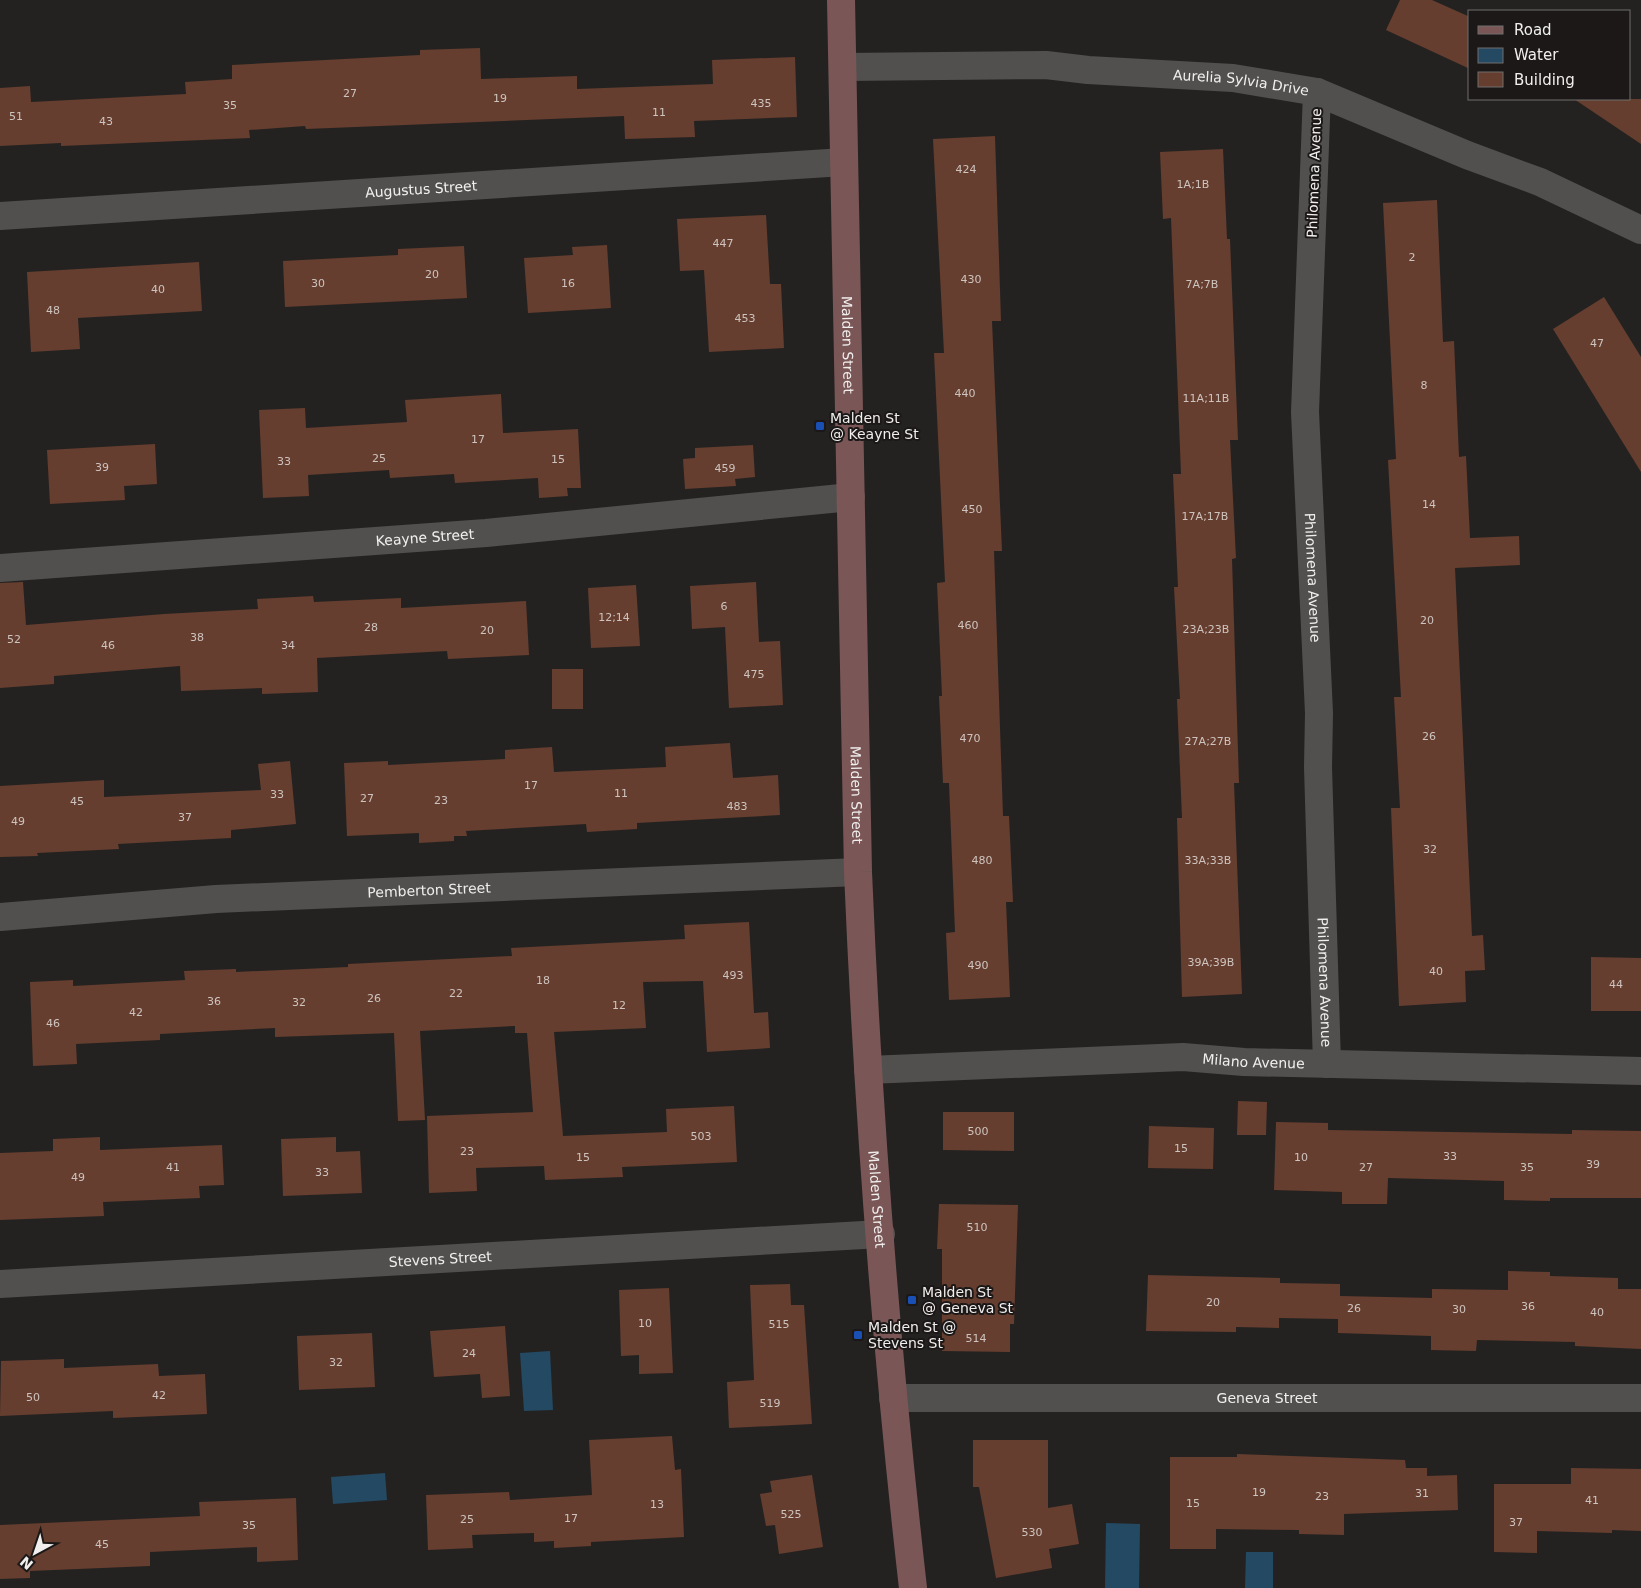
<svg xmlns="http://www.w3.org/2000/svg" width="1641" height="1588" font-family="'DejaVu Sans',sans-serif">
	<style>
		.water { fill: #244962 }
		.building { fill: #653e2f }
		.lines { fill: none; stroke-linecap: round; stroke-linejoin: round }
		.street { stroke: #52504f; stroke-width: 28 }
		.secondary { stroke: #7a5756; stroke-width: 28 }
		.transit-dot { fill: #1a4fb4; stroke: #1b1817; stroke-width: 2 }
		.labels { text-anchor: middle; dominant-baseline: central; stroke-width: 4; stroke-linejoin: round; paint-order: stroke }
		.number-label { font-size: 11px; fill: #cec3be }
		.street-label { font-size: 14px; fill: #f1efee; stroke: #1b1817 }
		.poi-label { font-size: 14px; fill: #f1efee; stroke: #1b1817; text-anchor: start }
	</style>
	<rect width="100%" height="100%" fill="#242221"/>
	<g class="water">
		<path d="M 550,1351 L 553,1410 L 524,1411 L 520,1353 Z"/>
		<path d="M 385,1473 L 387,1500 L 333,1504 L 331,1477 Z"/>
		<path d="M 1106,1523 L 1140,1524 L 1139,1588 L 1105,1588 Z"/>
		<path d="M 1246,1552 L 1273,1552 L 1273,1588 L 1245,1588 Z"/>
	</g>
	<g class="building">
		<path d="M 1400,0 L 1432,0 L 1470,17 L 1470,69 L 1386,30 Z"/>
		<path d="M 480,48 L 481,79 L 577,76 L 577,89 L 713,84 L 712,60 L 795,57 L 797,117 L 694,121 L 695,137 L 625,139 L 624,116 L 306,129 L 305,126 L 249,130 L 250,138 L 61,146 L 61,143 L 0,146 L 0,88 L 30,86 L 31,102 L 186,94 L 185,82 L 232,79 L 232,65 L 420,55 L 420,50 Z"/>
		<path d="M 1574,99 L 1641,99 L 1641,144 Z"/>
		<path d="M 995,136 L 1001,321 L 992,321 L 1002,551 L 994,551 L 1003,816 L 1009,816 L 1013,902 L 1006,902 L 1010,997 L 949,1000 L 946,933 L 955,932 L 949,783 L 943,783 L 939,696 L 942,696 L 937,583 L 945,582 L 934,353 L 944,353 L 933,139 Z"/>
		<path d="M 1223,149 L 1227,239 L 1230,239 L 1238,440 L 1230,440 L 1236,558 L 1232,559 L 1239,783 L 1234,783 L 1242,994 L 1182,997 L 1177,818 L 1182,818 L 1177,699 L 1180,699 L 1174,587 L 1178,587 L 1173,474 L 1181,474 L 1171,218 L 1163,219 L 1160,152 Z"/>
		<path d="M 1437,200 L 1443,342 L 1454,341 L 1459,457 L 1466,456 L 1470,538 L 1519,536 L 1520,565 L 1455,568 L 1472,936 L 1483,935 L 1485,970 L 1465,971 L 1466,1002 L 1399,1006 L 1391,808 L 1400,808 L 1394,697 L 1401,697 L 1388,460 L 1396,459 L 1383,203 Z"/>
		<path d="M 766,215 L 770,284 L 781,284 L 784,348 L 709,352 L 704,270 L 680,271 L 677,219 Z"/>
		<path d="M 607,245 L 611,308 L 528,313 L 524,258 L 573,255 L 572,247 Z"/>
		<path d="M 464,246 L 467,298 L 285,307 L 283,261 L 398,255 L 398,249 Z"/>
		<path d="M 199,262 L 202,311 L 78,318 L 80,349 L 31,352 L 27,272 Z"/>
		<path d="M 1604,297 L 1641,357 L 1641,472 L 1553,329 Z"/>
		<path d="M 501,394 L 503,433 L 578,429 L 581,488 L 567,488 L 568,496 L 539,498 L 538,478 L 455,483 L 454,474 L 390,478 L 389,470 L 308,475 L 309,496 L 263,498 L 259,410 L 305,408 L 306,428 L 407,422 L 405,400 Z"/>
		<path d="M 155,444 L 157,484 L 124,486 L 125,500 L 50,504 L 47,450 Z"/>
		<path d="M 753,445 L 755,477 L 735,479 L 736,486 L 685,489 L 683,459 L 695,458 L 695,448 Z"/>
		<path d="M 23,582 L 26,625 L 164,614 L 258,609 L 257,599 L 313,596 L 314,602 L 401,598 L 401,608 L 526,601 L 529,655 L 448,659 L 447,651 L 317,658 L 318,692 L 262,694 L 262,688 L 181,691 L 180,666 L 54,676 L 54,684 L 0,688 L 0,583 Z"/>
		<path d="M 756,582 L 759,642 L 780,641 L 783,705 L 729,708 L 725,627 L 692,629 L 690,586 Z"/>
		<path d="M 636,585 L 640,646 L 591,648 L 588,588 Z"/>
		<rect x="552" y="669" width="31" height="40"/>
		<path d="M 730,743 L 733,778 L 778,775 L 780,815 L 637,823 L 637,829 L 587,832 L 586,824 L 466,831 L 467,836 L 454,836 L 454,841 L 419,843 L 419,833 L 347,836 L 344,763 L 388,761 L 388,765 L 505,759 L 505,750 L 552,747 L 554,772 L 666,767 L 665,747 Z"/>
		<path d="M 290,761 L 296,824 L 231,830 L 231,838 L 118,844 L 119,849 L 37,853 L 38,856 L 0,857 L 0,786 L 104,780 L 104,797 L 261,790 L 258,764 Z"/>
		<path d="M 749,922 L 754,1013 L 768,1012 L 770,1048 L 707,1052 L 703,981 L 643,982 L 646,1028 L 554,1032 L 563,1136 L 667,1132 L 666,1109 L 734,1106 L 737,1162 L 622,1167 L 623,1177 L 545,1180 L 544,1166 L 476,1168 L 477,1191 L 429,1193 L 427,1116 L 533,1112 L 527,1033 L 515,1033 L 515,1026 L 420,1031 L 425,1120 L 398,1121 L 394,1033 L 275,1037 L 275,1028 L 160,1034 L 160,1040 L 76,1044 L 77,1064 L 33,1066 L 30,982 L 73,980 L 73,986 L 185,980 L 184,971 L 236,969 L 236,972 L 348,967 L 348,964 L 512,956 L 511,948 L 685,939 L 684,925 Z"/>
		<path d="M 1591,957 L 1641,958 L 1641,1011 L 1591,1011 Z"/>
		<path d="M 1238,1101 L 1267,1102 L 1266,1135 L 1237,1135 Z"/>
		<path d="M 943,1112 L 1014,1112 L 1014,1151 L 943,1150 Z"/>
		<path d="M 1276,1122 L 1328,1123 L 1328,1130 L 1572,1134 L 1572,1130 L 1641,1131 L 1641,1198 L 1550,1198 L 1550,1201 L 1504,1200 L 1504,1181 L 1388,1178 L 1387,1204 L 1342,1204 L 1342,1192 L 1274,1190 Z"/>
		<path d="M 1149,1126 L 1214,1128 L 1213,1169 L 1148,1168 Z"/>
		<path d="M 100,1137 L 100,1150 L 222,1145 L 224,1185 L 199,1186 L 200,1198 L 103,1202 L 104,1216 L 0,1220 L 0,1153 L 53,1151 L 53,1139 Z"/>
		<path d="M 336,1137 L 336,1152 L 360,1151 L 362,1193 L 283,1196 L 281,1139 Z"/>
		<path d="M 939,1204 L 1018,1205 L 1014,1324 L 1010,1324 L 1010,1352 L 942,1351 L 942,1249 L 937,1249 Z"/>
		<path d="M 1508,1271 L 1550,1272 L 1550,1276 L 1618,1278 L 1618,1289 L 1641,1289 L 1641,1349 L 1575,1346 L 1575,1342 L 1477,1340 L 1476,1351 L 1431,1350 L 1431,1336 L 1338,1333 L 1338,1319 L 1279,1318 L 1279,1328 L 1236,1327 L 1236,1332 L 1146,1331 L 1148,1275 L 1280,1278 L 1280,1283 L 1340,1284 L 1340,1296 L 1432,1298 L 1432,1289 L 1508,1290 Z"/>
		<path d="M 790,1284 L 791,1305 L 804,1305 L 812,1424 L 729,1428 L 727,1382 L 754,1380 L 750,1285 Z"/>
		<path d="M 669,1288 L 673,1373 L 639,1374 L 639,1355 L 621,1356 L 619,1290 Z"/>
		<path d="M 505,1326 L 510,1396 L 482,1398 L 480,1374 L 434,1377 L 430,1331 Z"/>
		<path d="M 372,1333 L 375,1387 L 299,1390 L 297,1336 Z"/>
		<path d="M 64,1359 L 64,1368 L 158,1364 L 159,1376 L 205,1374 L 207,1414 L 113,1418 L 113,1411 L 0,1416 L 1,1361 Z"/>
		<path d="M 672,1436 L 675,1470 L 681,1469 L 684,1537 L 591,1542 L 591,1546 L 554,1548 L 554,1541 L 534,1542 L 534,1533 L 472,1535 L 473,1548 L 428,1550 L 426,1495 L 509,1492 L 510,1500 L 592,1495 L 589,1440 Z"/>
		<path d="M 973,1440 L 1048,1440 L 1048,1508 L 1072,1504 L 1079,1544 L 1049,1549 L 1052,1568 L 996,1578 L 979,1487 L 973,1487 Z"/>
		<path d="M 1237,1454 L 1405,1460 L 1406,1468 L 1427,1468 L 1427,1476 L 1457,1475 L 1458,1510 L 1344,1514 L 1344,1535 L 1299,1534 L 1299,1530 L 1216,1529 L 1216,1549 L 1170,1549 L 1170,1457 L 1237,1457 Z"/>
		<path d="M 1571,1468 L 1641,1469 L 1641,1531 L 1612,1530 L 1612,1533 L 1537,1531 L 1537,1553 L 1494,1552 L 1494,1484 L 1571,1484 Z"/>
		<path d="M 812,1475 L 823,1547 L 779,1554 L 775,1525 L 766,1526 L 760,1494 L 772,1492 L 770,1481 Z"/>
		<path d="M 296,1498 L 298,1560 L 257,1562 L 257,1547 L 150,1552 L 150,1566 L 30,1571 L 30,1578 L 0,1579 L 0,1525 L 200,1516 L 199,1502 Z"/>
	</g>
	<g class="lines">
		<g class="street">
			<path id="s1" d="M 843,67 L 1046,65 L 1088,70 L 1233,78 L 1317,92 L 1467,155 L 1540,182 L 1641,230"/>
			<path id="s2" d="M 1317,92 L 1305,412 L 1319,713 L 1318,767 L 1327,1064"/>
			<path id="s3" d="M 0,216 L 844,162"/>
			<path id="s4" d="M 0,568 L 486,533 L 851,497"/>
			<path id="s5" d="M 0,917 L 216,899 L 858,872"/>
			<path id="s6" d="M 868,1070 L 1183,1057 L 1244,1062 L 1641,1071"/>
			<path id="s7" d="M 0,1284 L 881,1234"/>
			<path id="s8" d="M 893,1398 L 1641,1398"/>
		</g>
		<path class="secondary" id="s9" d="M 841,0 L 858,872 C 868,1111 886,1350 913,1588"/>
	</g>
	<g class="transit-dot">
		<rect x="815" y="421" width="10" height="10" rx="2.5"/>
		<rect x="907" y="1295" width="10" height="10" rx="2.5"/>
		<rect x="853" y="1330" width="10" height="10" rx="2.5"/>
	</g>
	<g class="labels">
		<g class="number-label">
			<text x="350" y="93">27</text>
			<text x="500" y="98">19</text>
			<text x="761" y="103">435</text>
			<text x="230" y="105">35</text>
			<text x="659" y="112">11</text>
			<text x="16" y="116">51</text>
			<text x="106" y="121">43</text>
			<text x="966" y="169">424</text>
			<text x="1193" y="184">1A;1B</text>
			<text x="723" y="243">447</text>
			<text x="1412" y="257">2</text>
			<text x="432" y="274">20</text>
			<text x="971" y="279">430</text>
			<text x="318" y="283">30</text>
			<text x="568" y="283">16</text>
			<text x="1202" y="284">7A;7B</text>
			<text x="158" y="289">40</text>
			<text x="53" y="310">48</text>
			<text x="745" y="318">453</text>
			<text x="1597" y="343">47</text>
			<text x="1424" y="385">8</text>
			<text x="965" y="393">440</text>
			<text x="1206" y="398">11A;11B</text>
			<text x="478" y="439">17</text>
			<text x="379" y="458">25</text>
			<text x="558" y="459">15</text>
			<text x="284" y="461">33</text>
			<text x="102" y="467">39</text>
			<text x="725" y="468">459</text>
			<text x="1429" y="504">14</text>
			<text x="972" y="509">450</text>
			<text x="1205" y="516">17A;17B</text>
			<text x="724" y="606">6</text>
			<text x="614" y="617">12;14</text>
			<text x="1427" y="620">20</text>
			<text x="968" y="625">460</text>
			<text x="371" y="627">28</text>
			<text x="1206" y="629">23A;23B</text>
			<text x="487" y="630">20</text>
			<text x="197" y="637">38</text>
			<text x="14" y="639">52</text>
			<text x="108" y="645">46</text>
			<text x="288" y="645">34</text>
			<text x="754" y="674">475</text>
			<text x="1429" y="736">26</text>
			<text x="970" y="738">470</text>
			<text x="1208" y="741">27A;27B</text>
			<text x="531" y="785">17</text>
			<text x="621" y="793">11</text>
			<text x="277" y="794">33</text>
			<text x="367" y="798">27</text>
			<text x="441" y="800">23</text>
			<text x="77" y="801">45</text>
			<text x="737" y="806">483</text>
			<text x="185" y="817">37</text>
			<text x="18" y="821">49</text>
			<text x="1430" y="849">32</text>
			<text x="982" y="860">480</text>
			<text x="1208" y="860">33A;33B</text>
			<text x="1211" y="962">39A;39B</text>
			<text x="978" y="965">490</text>
			<text x="1436" y="971">40</text>
			<text x="733" y="975">493</text>
			<text x="543" y="980">18</text>
			<text x="1616" y="984">44</text>
			<text x="456" y="993">22</text>
			<text x="374" y="998">26</text>
			<text x="214" y="1001">36</text>
			<text x="299" y="1002">32</text>
			<text x="619" y="1005">12</text>
			<text x="136" y="1012">42</text>
			<text x="53" y="1023">46</text>
			<text x="978" y="1131">500</text>
			<text x="701" y="1136">503</text>
			<text x="1181" y="1148">15</text>
			<text x="467" y="1151">23</text>
			<text x="1450" y="1156">33</text>
			<text x="583" y="1157">15</text>
			<text x="1301" y="1157">10</text>
			<text x="1593" y="1164">39</text>
			<text x="173" y="1167">41</text>
			<text x="1366" y="1167">27</text>
			<text x="1527" y="1167">35</text>
			<text x="322" y="1172">33</text>
			<text x="78" y="1177">49</text>
			<text x="977" y="1227">510</text>
			<text x="1213" y="1302">20</text>
			<text x="1528" y="1306">36</text>
			<text x="1354" y="1308">26</text>
			<text x="1459" y="1309">30</text>
			<text x="1597" y="1312">40</text>
			<text x="645" y="1323">10</text>
			<text x="779" y="1324">515</text>
			<text x="976" y="1338">514</text>
			<text x="469" y="1353">24</text>
			<text x="336" y="1362">32</text>
			<text x="159" y="1395">42</text>
			<text x="33" y="1397">50</text>
			<text x="770" y="1403">519</text>
			<text x="1259" y="1492">19</text>
			<text x="1422" y="1493">31</text>
			<text x="1322" y="1496">23</text>
			<text x="1592" y="1500">41</text>
			<text x="1193" y="1503">15</text>
			<text x="657" y="1504">13</text>
			<text x="791" y="1514">525</text>
			<text x="571" y="1518">17</text>
			<text x="467" y="1519">25</text>
			<text x="1516" y="1522">37</text>
			<text x="249" y="1525">35</text>
			<text x="1032" y="1532">530</text>
			<text x="102" y="1544">45</text>
		</g>
		<g class="street-label">
			<text stroke="none"><textPath href="#s1" startOffset="399">Aurelia Sylvia Drive</textPath></text>
			<text transform="translate(1314 173) rotate(-88)">Philomena Avenue</text>
			<text stroke="none"><textPath href="#s3" startOffset="422">Augustus Street</textPath></text>
			<text stroke="none"><textPath href="#s9" startOffset="345">Malden Street</textPath></text>
			<text stroke="none"><textPath href="#s4" startOffset="426">Keayne Street</textPath></text>
			<text stroke="none"><textPath href="#s2" startOffset="486">Philomena Avenue</textPath></text>
			<text stroke="none"><textPath href="#s9" startOffset="795">Malden Street</textPath></text>
			<text stroke="none"><textPath href="#s5" startOffset="430">Pemberton Street</textPath></text>
			<text stroke="none"><textPath href="#s2" startOffset="891">Philomena Avenue</textPath></text>
			<text stroke="none"><textPath href="#s6" startOffset="386">Milano Avenue</textPath></text>
			<text stroke="none"><textPath href="#s9" startOffset="1200">Malden Street</textPath></text>
			<text stroke="none"><textPath href="#s7" startOffset="441">Stevens Street</textPath></text>
			<text stroke="none"><textPath href="#s8" startOffset="374">Geneva Street</textPath></text>
		</g>
		<g class="poi-label">
			<text x="830" y="418">Malden St<tspan x="830" dy="16">@ Keayne St</tspan></text>
			<text x="922" y="1292">Malden St<tspan x="922" dy="16">@ Geneva St</tspan></text>
			<text x="868" y="1327">Malden St @<tspan x="868" dy="16">Stevens St</tspan></text>
		</g>
	</g>
	<rect x="1468" y="10" width="162" height="90" fill="#1b1817" stroke="#716e6d"/>
	<rect x="1478" y="26" width="25" height="8" fill="#7a5756" stroke="#716e6d"/>
	<text x="1514" y="35" font-size="15" fill="#f1efee">Road</text>
	<rect x="1478" y="48" width="25" height="15" fill="#244962" stroke="#716e6d"/>
	<text x="1514" y="60" font-size="15" fill="#f1efee">Water</text>
	<rect x="1478" y="72" width="25" height="15" fill="#653e2f" stroke="#716e6d"/>
	<text x="1514" y="85" font-size="15" fill="#f1efee">Building</text>
	<g transform="translate(35 1553) rotate(220)" stroke="#1b1817" stroke-width="4" paint-order="stroke">
	<path d="M0-4L9 19L0 12L-9 19Z" fill="#f1efee"/>
	<text y="-8" font-size="14" font-weight="bold" text-anchor="middle" fill="#f1efee">N</text>
	</g>
</svg>
